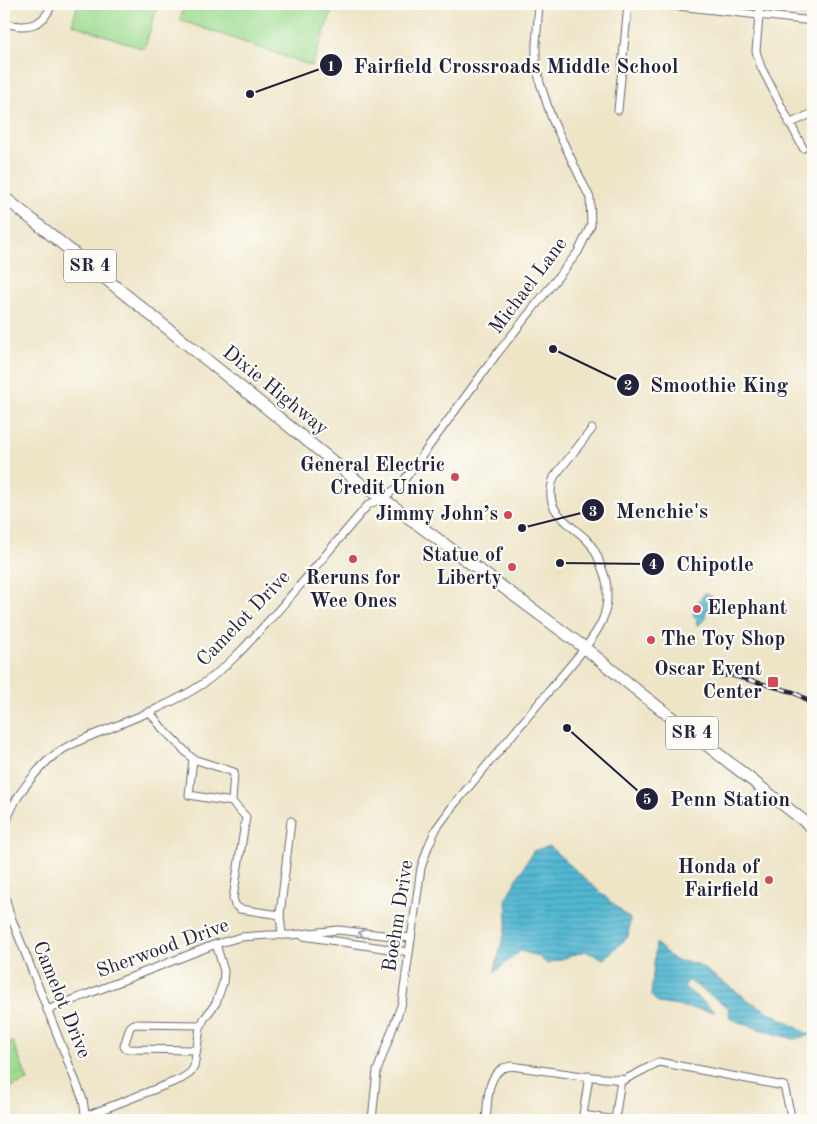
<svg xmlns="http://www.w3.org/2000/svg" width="817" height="1124" font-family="'Old Standard TT',serif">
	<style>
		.grass { fill: #9fdd91; stroke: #608066 }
		.park { fill: url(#park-crowns); stroke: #608066 }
		.water { fill: url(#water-rules); stroke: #3a6d86 }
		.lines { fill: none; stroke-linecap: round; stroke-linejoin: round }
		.street-casing { stroke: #69666c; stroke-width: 9 }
		.primary-casing { stroke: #69666c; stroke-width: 13 }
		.street { stroke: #fff; stroke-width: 7 }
		.primary { stroke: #fff; stroke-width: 11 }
		.rail-casing { stroke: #22223b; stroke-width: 4.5 }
		.rail { stroke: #fdfcf7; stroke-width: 2.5; stroke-dasharray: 8; stroke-linecap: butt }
		.oneway { stroke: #9c9ca7 }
		.poi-dot { fill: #d1495b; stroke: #fdfcf7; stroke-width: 2 }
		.labels { text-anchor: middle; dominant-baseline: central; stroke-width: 4.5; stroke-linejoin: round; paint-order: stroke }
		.shield { fill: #fdfcf7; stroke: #646373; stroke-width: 1 }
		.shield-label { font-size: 19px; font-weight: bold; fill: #22223b }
		.street-label { font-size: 20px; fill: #22223b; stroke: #fdfcf7 }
		.poi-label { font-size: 20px; font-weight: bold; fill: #22223b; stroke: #fdfcf7; text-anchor: end }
		.leader { fill: none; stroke: #22223b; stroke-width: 2 }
		.callout-dot { fill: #22223b; stroke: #fdfcf7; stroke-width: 2 }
		.mark-label { font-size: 15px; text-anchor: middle; font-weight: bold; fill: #fff }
		.callout-label { font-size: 21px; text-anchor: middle; font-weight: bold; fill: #22223b; stroke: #fdfcf7; stroke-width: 4.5; stroke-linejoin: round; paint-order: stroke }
	</style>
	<defs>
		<pattern id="park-crowns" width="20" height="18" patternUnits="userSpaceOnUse" patternTransform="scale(1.25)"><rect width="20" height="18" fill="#9fdd91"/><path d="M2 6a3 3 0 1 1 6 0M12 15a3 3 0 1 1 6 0" fill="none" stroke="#89bd7e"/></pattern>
		<pattern id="water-rules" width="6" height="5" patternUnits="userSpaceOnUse" patternTransform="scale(1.25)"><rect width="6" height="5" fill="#53b8d2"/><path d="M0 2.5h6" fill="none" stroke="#4495ac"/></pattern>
	</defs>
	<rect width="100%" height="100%" fill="#fdfcf7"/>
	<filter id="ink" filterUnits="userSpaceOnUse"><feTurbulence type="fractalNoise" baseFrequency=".02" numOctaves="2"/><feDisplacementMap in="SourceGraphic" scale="10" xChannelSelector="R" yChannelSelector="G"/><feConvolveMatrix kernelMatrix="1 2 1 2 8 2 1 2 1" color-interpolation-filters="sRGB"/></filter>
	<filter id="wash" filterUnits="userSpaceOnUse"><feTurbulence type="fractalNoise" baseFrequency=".0096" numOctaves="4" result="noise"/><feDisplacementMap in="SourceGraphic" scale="20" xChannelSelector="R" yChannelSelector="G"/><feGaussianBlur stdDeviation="1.12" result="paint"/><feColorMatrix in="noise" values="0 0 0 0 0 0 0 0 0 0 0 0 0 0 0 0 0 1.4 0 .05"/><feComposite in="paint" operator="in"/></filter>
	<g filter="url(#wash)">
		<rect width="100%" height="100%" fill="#eee5c7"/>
		<g class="grass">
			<path d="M 78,4 L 158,4 L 144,49 L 72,24 Z"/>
			<path d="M 185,4 L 331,4 L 334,5 L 312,66 L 180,20 Z"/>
		</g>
		<path class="park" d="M 13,1042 L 28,1081 L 4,1090 L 4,1045 Z"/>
		<g class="water">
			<path d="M 705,593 L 706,593 L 712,597 L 710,612 L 707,611 L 705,613 L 706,618 L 698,626 L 696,624 L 697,620 L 693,615 L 694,612 L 693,609 Z"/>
			<path d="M 549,846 L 630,919 L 628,937 L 604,959 L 585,951 L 547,964 L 538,956 L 520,951 L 494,973 L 507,923 L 506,898 L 533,851 Z"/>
			<path d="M 656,943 L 674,960 L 697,964 L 753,1003 L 810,1035 L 794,1039 L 768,1032 L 730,1019 L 728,1007 L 688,980 L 684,987 L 716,1012 L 658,1003 L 651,995 Z"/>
		</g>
	</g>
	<g filter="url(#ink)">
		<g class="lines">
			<defs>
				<g id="street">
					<path d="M 660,4 L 813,21"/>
					<path d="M 760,4 L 756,51 L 761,67 L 803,148"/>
					<path d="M 4,23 C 18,27 36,29 46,15 C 49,12 50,7 52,4"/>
					<path d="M 618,110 L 628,4"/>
					<path d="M 789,124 L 813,113"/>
					<path d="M 150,712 L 162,728 L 193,759"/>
					<path d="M 232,802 L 234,772 L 193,759 L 189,795 L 232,802 L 246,817 L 233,898 L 235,905 L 240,909 L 280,915"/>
					<path d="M 4,834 C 6,820 13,804 21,792 C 31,778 43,763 57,753 C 73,742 91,736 108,729 C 140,716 172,704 201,685 C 225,669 245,647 264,626 C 300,587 333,545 368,505 L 382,498 L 399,487 L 496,355 L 578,252 L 591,225 L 590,198 L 552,119 L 540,83 L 536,62 L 536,44 L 539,4"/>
					<path d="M 4,891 L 9,912 L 83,1100 L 86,1120"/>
					<path d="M 282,935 L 280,915 L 291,821"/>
					<path d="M 303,936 L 409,952"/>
					<path d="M 47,1010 L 216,944 L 241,937 L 269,935 L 292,935 L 338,930 L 411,938"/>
					<path d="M 196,1050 L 129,1049 L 125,1048 L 124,1046 L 130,1027 L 134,1024 L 201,1025"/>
					<path d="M 589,1076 L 583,1115 L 615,1120 L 621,1079"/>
					<path d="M 86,1116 L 181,1079 L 190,1073 L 194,1067 L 200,1028 L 204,1019 L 216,1003 L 223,983 L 224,971 L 216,944"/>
					<path d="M 372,1120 L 377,1071 L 402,1003 L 421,868 L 428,847 L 436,829 L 452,807 L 585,648 C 599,629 608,616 607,592 C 607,588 607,584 606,581 C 605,576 603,571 601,566 C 598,556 594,547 586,539 C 566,520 542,511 554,477 L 592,429"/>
					<path d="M 486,1120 C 488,1104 486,1077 503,1068 C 506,1067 509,1067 511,1066 L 583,1076 L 624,1080 L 659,1062 L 784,1086 L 792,1120"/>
				</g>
				<path id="primary" d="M 4,197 L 366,488 L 382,498 L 585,648 L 639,692 L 813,828"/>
			</defs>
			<use href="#street" class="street-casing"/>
			<use href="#primary" class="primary-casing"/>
			<use href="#street" class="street"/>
			<use href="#primary" class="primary"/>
			<defs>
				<path id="rail" d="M 717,676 L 730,675 L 793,692 L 804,698 L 813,705"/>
			</defs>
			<use href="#rail" class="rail-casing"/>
			<use href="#rail" class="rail"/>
		</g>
		<defs><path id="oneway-chevron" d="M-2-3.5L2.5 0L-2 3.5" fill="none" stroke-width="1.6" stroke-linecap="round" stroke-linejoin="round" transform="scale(1.25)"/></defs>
		<use class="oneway" href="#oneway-chevron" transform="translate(362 933) rotate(-174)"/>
	</g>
	<g class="poi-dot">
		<circle cx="455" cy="477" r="5"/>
		<circle cx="508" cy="515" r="5"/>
		<circle cx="353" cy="559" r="5"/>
		<circle cx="512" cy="567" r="5"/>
		<circle cx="697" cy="609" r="5"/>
		<circle cx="651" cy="640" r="5"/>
		<rect x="767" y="676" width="12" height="12" rx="2.5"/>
		<circle cx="769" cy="880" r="5"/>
	</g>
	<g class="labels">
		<g class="shield">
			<rect x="64" y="249.5" width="52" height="33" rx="4"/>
			<rect x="666" y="716.5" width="52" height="33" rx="4"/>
		</g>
		<g class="shield-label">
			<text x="90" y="266">SR 4</text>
			<text x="692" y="733">SR 4</text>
		</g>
		<g class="street-label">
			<text transform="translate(529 286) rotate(-53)">Michael Lane</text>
			<text transform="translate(275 391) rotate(39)">Dixie Highway</text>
			<text transform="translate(244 619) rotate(-46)">Camelot Drive</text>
			<text transform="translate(399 916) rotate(-81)">Boehm Drive</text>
			<text transform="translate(163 949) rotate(-20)">Sherwood Drive</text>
			<text transform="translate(61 1000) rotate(68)">Camelot Drive</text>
		</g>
		<g class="poi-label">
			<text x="445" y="466">General Electric<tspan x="445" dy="23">Credit Union</tspan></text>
			<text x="498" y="515">Jimmy John’s</text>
			<text x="502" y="556">Statue of<tspan x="502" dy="23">Liberty</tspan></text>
			<text x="353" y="579" text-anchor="middle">Reruns for<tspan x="353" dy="23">Wee Ones</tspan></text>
			<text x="707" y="609" text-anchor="start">Elephant</text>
			<text x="661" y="640" text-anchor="start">The Toy Shop</text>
			<text x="762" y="670">Oscar Event<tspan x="762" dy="23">Center</tspan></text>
			<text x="759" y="868">Honda of<tspan x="759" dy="23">Fairfield</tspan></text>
		</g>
	</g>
	<path class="leader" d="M250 94L331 65M553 349L628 385M522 528L593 510M560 563L653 564M567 728L647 799"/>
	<g class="callout-dot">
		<circle cx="250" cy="94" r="5"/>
		<circle cx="553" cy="349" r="5"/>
		<circle cx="522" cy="528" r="5"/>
		<circle cx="560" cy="563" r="5"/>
		<circle cx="567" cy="728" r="5"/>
		<circle cx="331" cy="65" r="12"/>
		<circle cx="628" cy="385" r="12"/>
		<circle cx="593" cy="510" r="12"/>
		<circle cx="653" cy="564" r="12"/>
		<circle cx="647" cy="799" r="12"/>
	</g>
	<g class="mark-label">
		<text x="331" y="71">1</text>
		<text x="628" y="390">2</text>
		<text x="593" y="516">3</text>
		<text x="653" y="569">4</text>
		<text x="647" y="804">5</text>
	</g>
	<g class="callout-label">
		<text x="516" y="73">Fairfield Crossroads Middle School</text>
		<text x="719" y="392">Smoothie King</text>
		<text x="662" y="518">Menchie's</text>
		<text x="715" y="571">Chipotle</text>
		<text x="730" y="806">Penn Station</text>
	</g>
	<rect width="817" height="1124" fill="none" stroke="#fdfcf7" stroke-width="20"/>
</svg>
